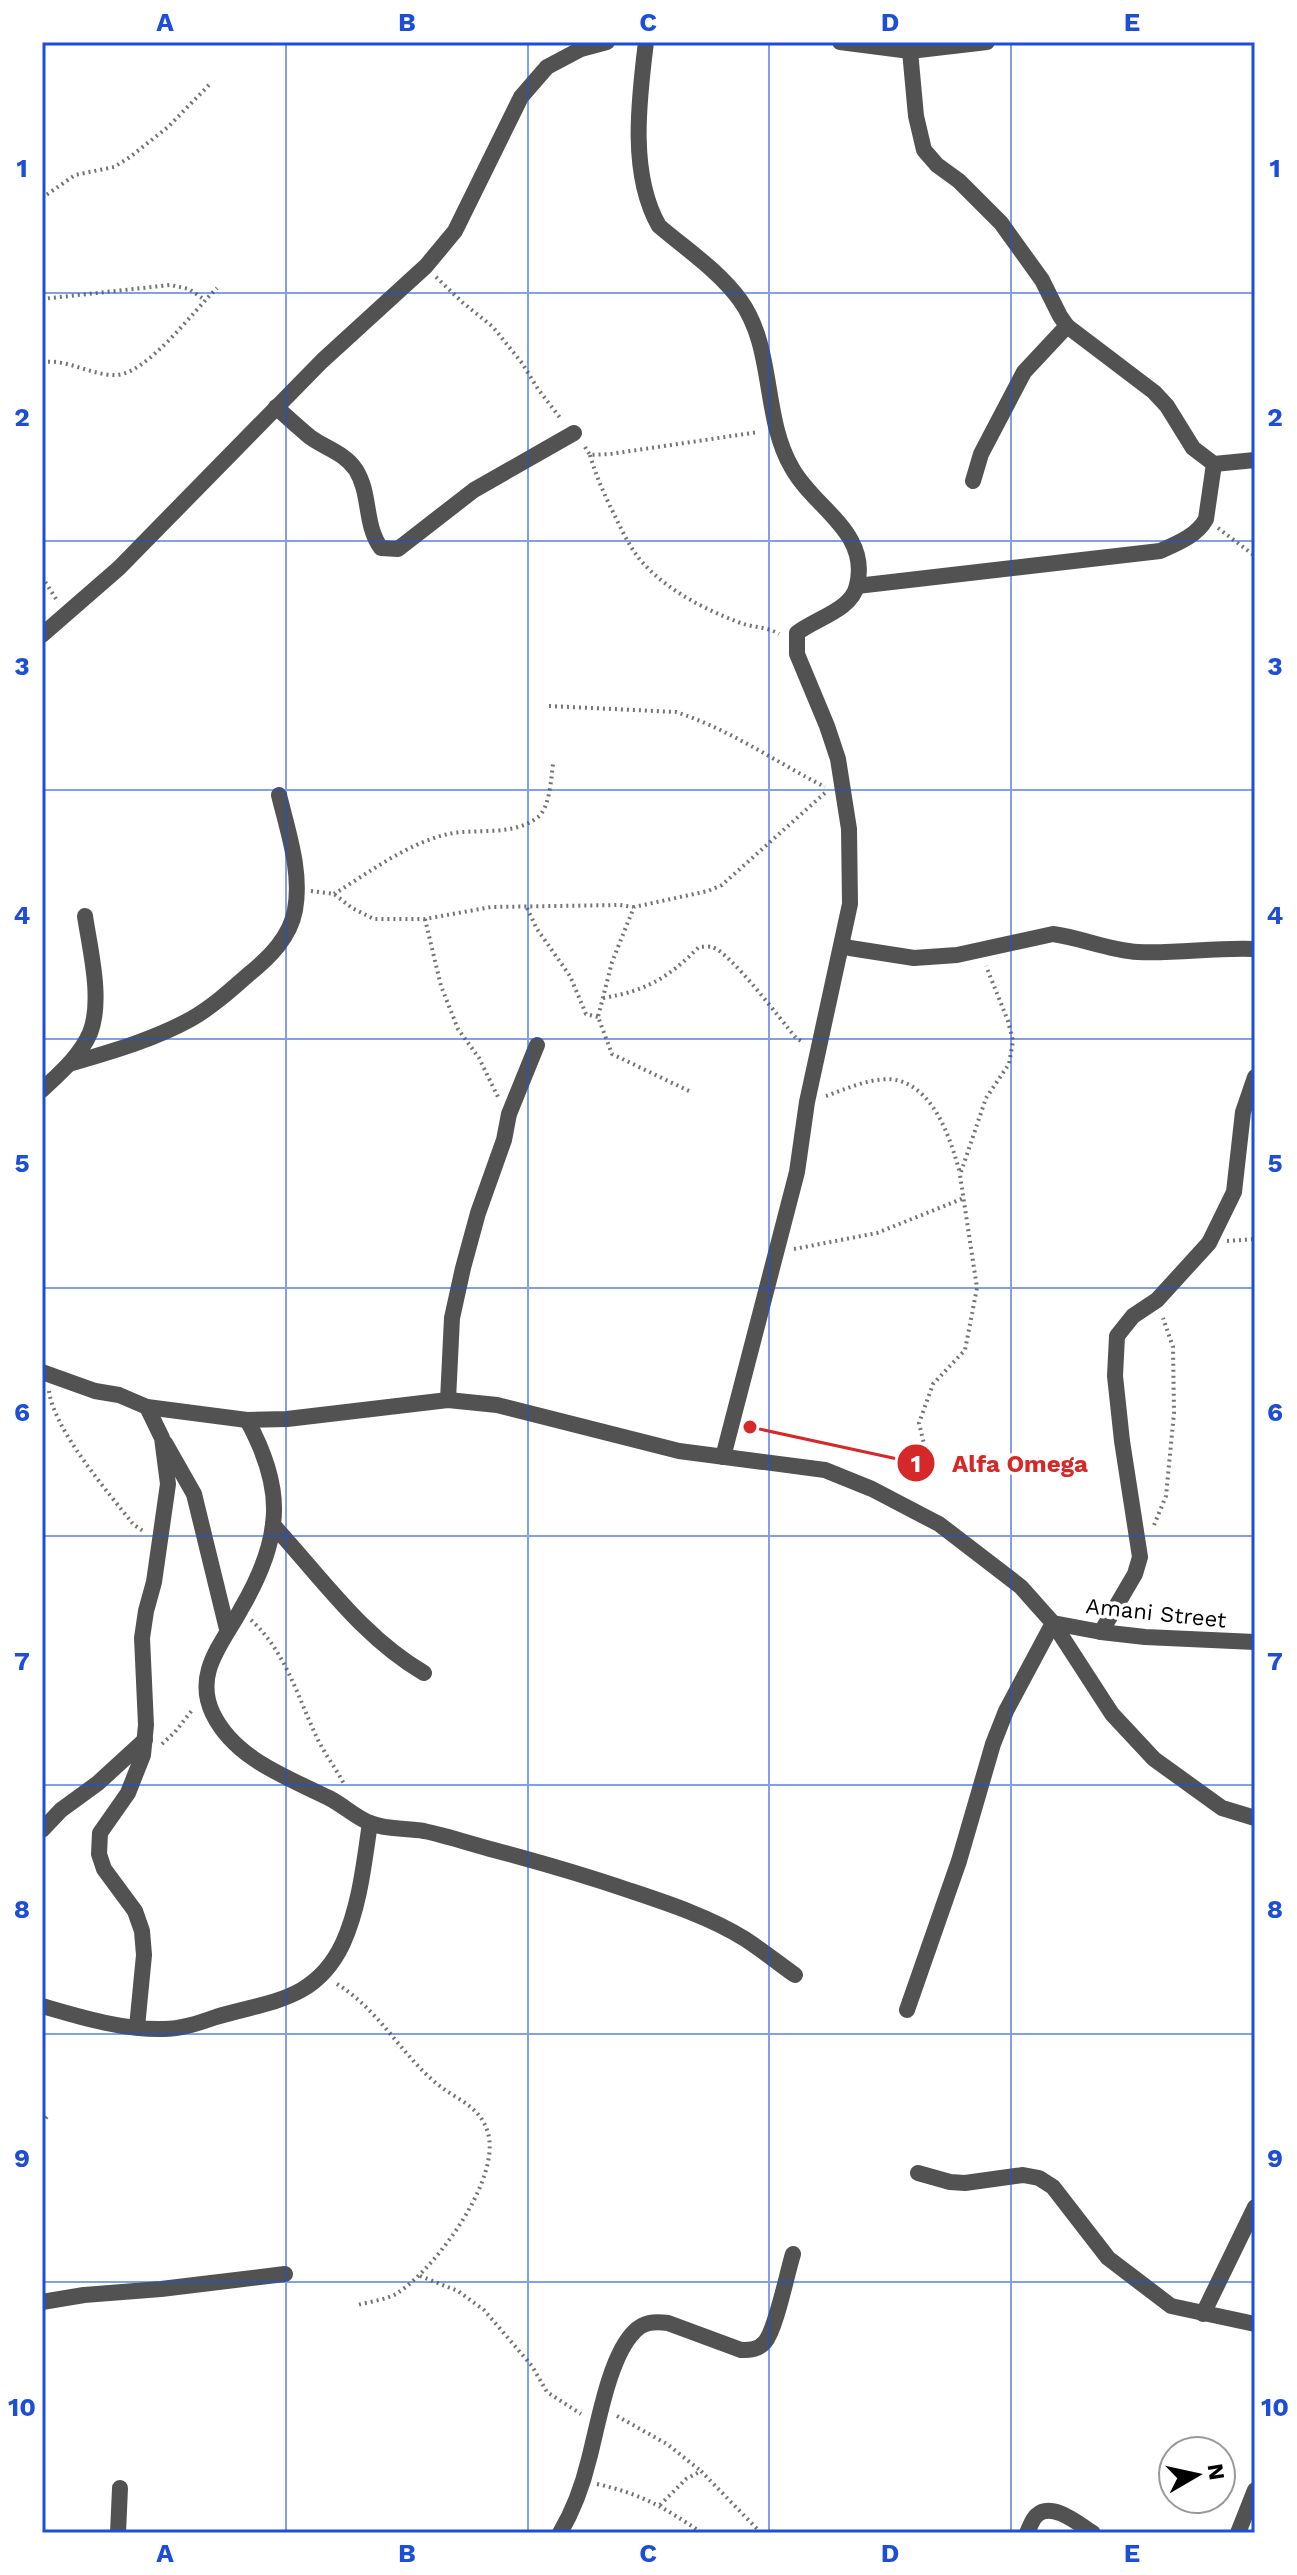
<svg xmlns="http://www.w3.org/2000/svg" width="1297" height="2575" font-family="'Work Sans',sans-serif">
	<style>
		.lines { fill: none; stroke-linecap: round; stroke-linejoin: round }
		.path { stroke: #747474; stroke-width: 4; stroke-dasharray: 2 4; stroke-linecap: butt }
		.street { stroke: #525252; stroke-width: 16 }
		.grid { fill: none; stroke: #1d4ed8; stroke-width: 2; stroke-opacity: 0.55 }
		.labels { text-anchor: middle; dominant-baseline: central; stroke-width: 7; stroke-linejoin: round; paint-order: stroke }
		.street-label { font-size: 22px; fill: #000; stroke: #fff }
		.leader { fill: none; stroke: #d62828; stroke-width: 3 }
		.callout-dot { fill: #d62828; stroke: #fff; stroke-width: 3 }
		.mark-label { font-size: 24px; text-anchor: middle; font-weight: bold; fill: #fff }
		.callout-label { font-size: 24px; text-anchor: middle; font-weight: bold; fill: #d62828; stroke: #fff; stroke-width: 7; stroke-linejoin: round; paint-order: stroke }
		.neatline { fill: none; stroke: #1d4ed8; stroke-width: 3 }
		.grid-label { font-size: 26px; text-anchor: middle; font-weight: bold; fill: #1d4ed8 }
	</style>
	<rect width="100%" height="100%" fill="#fff"/>
	<g class="lines">
		<g class="path">
			<path d="M 42,198 L 75,175 L 114,167 L 130,157 L 168,127 L 209,85"/>
			<path d="M 436,277 L 462,302 L 493,327 L 522,363 L 538,389 L 561,419"/>
			<path d="M 42,299 L 170,285 L 189,289 L 205,300"/>
			<path d="M 42,362 C 68,359 90,375 115,375 C 147,375 194,310 217,288"/>
			<path d="M 585,447 L 590,455 L 610,454 L 759,432"/>
			<path d="M 590,455 C 595,473 602,489 610,506 C 617,520 624,536 633,550 C 655,584 701,608 738,622 C 752,628 766,626 779,634"/>
			<path d="M 1218,528 L 1255,556"/>
			<path d="M 42,577 L 58,602"/>
			<path d="M 549,706 L 676,712 C 729,729 776,762 825,787"/>
			<path d="M 311,891 L 334,894 L 352,908 L 374,919 L 425,919 L 491,907 L 620,905 L 633,907"/>
			<path d="M 334,894 C 368,873 408,843 448,834 C 475,828 513,837 538,817 C 550,807 551,779 553,764"/>
			<path d="M 527,908 L 537,929 L 570,976 L 586,1014 L 598,1017"/>
			<path d="M 425,919 L 441,986 L 458,1029 L 479,1058 L 498,1097"/>
			<path d="M 603,998 C 646,991 668,978 699,947 C 700,947 710,946 712,947 C 730,952 781,1020 796,1038 L 803,1042"/>
			<path d="M 689,1091 L 612,1054 L 598,1017 L 612,962 L 634,907 L 708,891 L 722,885 L 827,791"/>
			<path d="M 826,1096 C 846,1089 878,1074 900,1081 C 936,1092 951,1141 960,1173"/>
			<path d="M 1227,1241 L 1255,1239"/>
			<path d="M 794,1249 L 877,1233 L 964,1198"/>
			<path d="M 49,1391 C 54,1430 108,1492 133,1524 L 143,1531"/>
			<path d="M 929,1465 L 919,1423 L 933,1384 L 965,1350 L 977,1288 L 960,1175 L 986,1098 L 1009,1064 L 1013,1041 L 1008,1021 L 986,966"/>
			<path d="M 1154,1525 L 1166,1496 L 1174,1413 L 1173,1347 L 1163,1318"/>
			<path d="M 251,1620 C 287,1653 298,1699 319,1742 C 327,1757 337,1770 345,1786"/>
			<path d="M 162,1744 L 175,1732 L 193,1709"/>
			<path d="M 337,1984 C 378,2009 401,2054 436,2083 C 456,2100 480,2105 488,2133 C 501,2180 436,2267 399,2292 C 388,2300 371,2301 358,2305"/>
			<path d="M 42,2123 L 49,2114"/>
			<path d="M 420,2276 L 458,2291 L 484,2310 L 532,2366 L 547,2392 L 581,2414"/>
			<path d="M 617,2416 L 667,2444 L 701,2471"/>
			<path d="M 597,2484 C 642,2494 665,2508 702,2533"/>
			<path d="M 660,2505 L 686,2479 L 701,2471 L 761,2533"/>
		</g>
		<g class="street">
			<path d="M 646,42 C 639,99 629,174 659,226 C 686,249 719,271 740,300 C 775,348 762,417 792,468 C 814,508 870,532 857,585 C 852,610 816,618 797,633 L 797,654 L 827,726 L 838,759 L 849,829 L 850,904 L 807,1102 L 797,1172 L 723,1457"/>
			<path d="M 840,42 L 910,51 L 987,42"/>
			<path d="M 919,42 L 910,51 L 916,116 L 924,150 L 937,165 L 959,181 L 1001,223 L 1042,280 L 1060,316 L 1067,326 L 1154,392 L 1167,406 L 1193,448 L 1214,464 L 1255,460"/>
			<path d="M 276,407 C 287,417 298,427 310,437 C 325,448 345,453 356,470 C 371,494 364,525 381,548 L 398,549 L 474,490 L 574,433"/>
			<path d="M 973,481 L 981,454 L 1024,372 L 1067,326"/>
			<path d="M 857,586 L 1160,551 C 1176,544 1197,536 1206,519 L 1214,464"/>
			<path d="M 42,635 L 119,568 L 322,361 L 426,266 L 455,231 L 521,97 L 547,67 L 581,49 L 607,42"/>
			<path d="M 842,945 L 850,948 L 914,958 L 957,955 L 1053,934 C 1082,938 1108,950 1138,952 C 1177,954 1216,947 1255,949"/>
			<path d="M 69,1064 C 110,1052 153,1040 191,1019 C 212,1007 231,990 249,974 C 270,957 290,937 295,910 C 302,872 288,832 279,795"/>
			<path d="M 42,1090 C 60,1073 80,1056 90,1033 C 103,1000 90,950 85,916"/>
			<path d="M 42,1372 L 95,1391 L 119,1395 L 147,1407 L 247,1420 L 287,1419 L 448,1400 L 497,1405 L 679,1451 L 825,1470 L 872,1489 L 939,1524 L 1021,1587 L 1053,1623 L 1112,1714 L 1154,1759 L 1222,1808 L 1255,1818"/>
			<path d="M 448,1400 L 452,1318 L 463,1268 L 478,1213 L 504,1140 L 509,1114 L 537,1045"/>
			<path d="M 247,1420 C 264,1451 278,1489 273,1524 C 270,1553 255,1585 241,1609 C 223,1643 193,1673 213,1714 C 235,1759 287,1777 329,1798 C 343,1805 355,1817 370,1823 C 387,1830 406,1828 424,1831 C 448,1836 471,1844 494,1850 C 539,1862 584,1875 628,1890 C 667,1903 710,1917 745,1939 C 762,1950 778,1963 795,1975"/>
			<path d="M 165,1443 L 194,1494 L 227,1629"/>
			<path d="M 273,1525 C 321,1577 362,1637 424,1673"/>
			<path d="M 1053,1623 L 1101,1632 L 1145,1637 L 1255,1642"/>
			<path d="M 1101,1632 L 1135,1574 L 1140,1557 L 1122,1441 L 1115,1376 L 1117,1336 L 1133,1316 L 1157,1300 L 1209,1243 L 1234,1192 L 1243,1112 L 1255,1077"/>
			<path d="M 42,1830 L 61,1810 L 98,1783 L 145,1740"/>
			<path d="M 42,2006 C 80,2017 122,2030 163,2029 C 181,2029 199,2023 216,2017 C 270,2001 316,2001 343,1943 C 360,1905 364,1863 370,1823"/>
			<path d="M 907,2010 L 959,1861 L 993,1744 L 1006,1711 L 1053,1623"/>
			<path d="M 137,2027 L 144,1955 L 142,1931 L 135,1911 L 104,1869 L 99,1854 L 100,1833 L 128,1793 L 143,1755 L 146,1725 L 142,1638 L 146,1611 L 154,1582 L 168,1484 L 162,1438 L 147,1407"/>
			<path d="M 918,2173 L 950,2182 L 965,2183 L 1023,2175 L 1039,2178 L 1053,2187 L 1108,2258 L 1171,2306 L 1255,2324"/>
			<path d="M 42,2302 L 84,2295 L 161,2289 L 285,2274"/>
			<path d="M 1203,2314 L 1255,2207"/>
			<path d="M 118,2533 L 120,2488"/>
			<path d="M 560,2533 C 573,2511 583,2484 589,2459 C 598,2425 609,2357 634,2332 C 643,2322 654,2321 668,2323 L 741,2350 C 750,2350 758,2350 765,2342 C 776,2329 787,2273 793,2254"/>
			<path d="M 1027,2533 C 1030,2527 1032,2519 1037,2515 C 1052,2501 1080,2525 1093,2533"/>
			<path d="M 1238,2533 L 1255,2490"/>
		</g>
	</g>
	<path class="grid" d="M 286,42 L 286,2533M 528,42 L 528,2533M 769,42 L 769,2533M 1011,42 L 1011,2533M 42,293 L 1255,293M 42,541 L 1255,541M 42,790 L 1255,790M 42,1039 L 1255,1039M 42,1288 L 1255,1288M 42,1536 L 1255,1536M 42,1785 L 1255,1785M 42,2034 L 1255,2034M 42,2282 L 1255,2282"/>
	<g class="labels">
		<g class="street-label">
			<text transform="translate(1156 1613) rotate(6)">Amani Street</text>
		</g>
	</g>
	<path class="leader" d="M750 1427L916 1463"/>
	<g class="callout-dot">
		<circle cx="750" cy="1427" r="8"/>
		<circle cx="916" cy="1463" r="20"/>
	</g>
	<g class="mark-label">
		<text x="916" y="1472">1</text>
	</g>
	<g class="callout-label">
		<text x="1020" y="1472">Alfa Omega</text>
	</g>
	<rect width="1297" height="2575" fill="none" stroke="#ffffff" stroke-width="88"/>
	<g transform="translate(1197 2475) rotate(81)"><circle r="38" fill="#ffffff" stroke="#999999" stroke-width="2"/>
	<path d="M0-6L14 30L0 20L-14 30Z" fill="#000000"/>
	<text y="-12" font-size="22" font-weight="bold" text-anchor="middle" fill="#000000">N</text>
	</g>
	<rect x="44" y="44" width="1209" height="2487" class="neatline"/>
	<g class="grid-label">
		<text x="165" y="31">A</text>
		<text x="407" y="31">B</text>
		<text x="648" y="31">C</text>
		<text x="890" y="31">D</text>
		<text x="1132" y="31">E</text>
		<text x="22" y="177">1</text>
		<text x="1275" y="177">1</text>
		<text x="22" y="426">2</text>
		<text x="1275" y="426">2</text>
		<text x="22" y="675">3</text>
		<text x="1275" y="675">3</text>
		<text x="22" y="924">4</text>
		<text x="1275" y="924">4</text>
		<text x="22" y="1172">5</text>
		<text x="1275" y="1172">5</text>
		<text x="22" y="1421">6</text>
		<text x="1275" y="1421">6</text>
		<text x="22" y="1670">7</text>
		<text x="1275" y="1670">7</text>
		<text x="22" y="1918">8</text>
		<text x="1275" y="1918">8</text>
		<text x="22" y="2167">9</text>
		<text x="1275" y="2167">9</text>
		<text x="22" y="2416">10</text>
		<text x="1275" y="2416">10</text>
		<text x="165" y="2562">A</text>
		<text x="407" y="2562">B</text>
		<text x="648" y="2562">C</text>
		<text x="890" y="2562">D</text>
		<text x="1132" y="2562">E</text>
	</g>
</svg>
